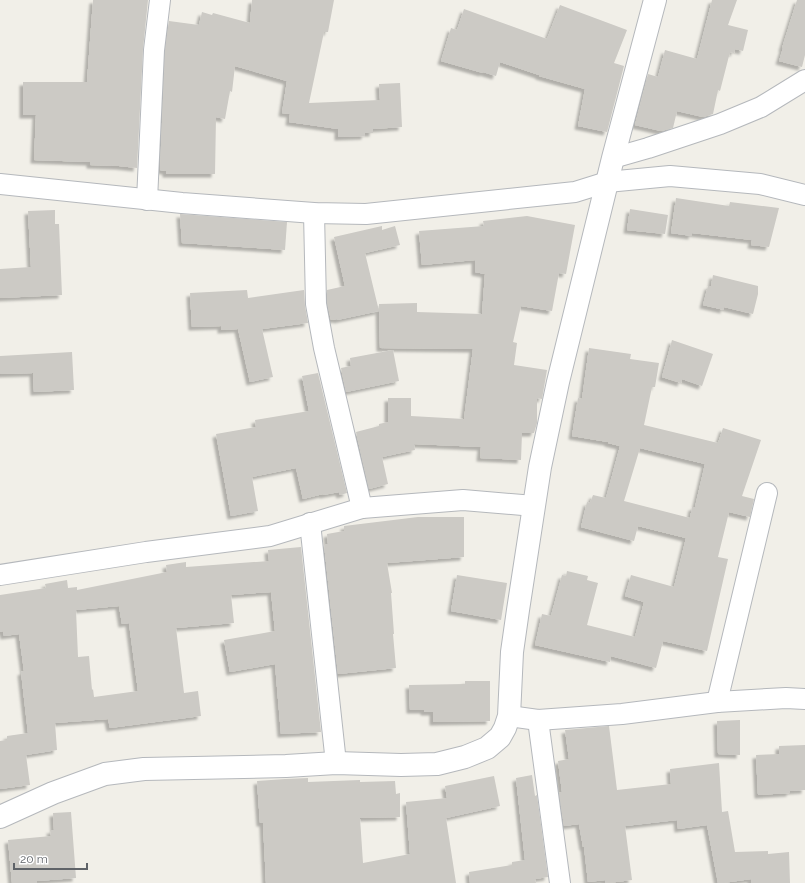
<svg xmlns="http://www.w3.org/2000/svg" width="805" height="883" font-family="Raleway,sans-serif">
	<style>
		.building { fill: #cccac5; fill-rule: evenodd; filter: url(#shadow) }
		.lines { fill: none; stroke-linecap: round; stroke-linejoin: round }
		.minor-casing { stroke: #b5b8bc; stroke-width: 22 }
		.tertiary-casing { stroke: #b5b8bc; stroke-width: 24 }
		.minor { stroke: #fff; stroke-width: 20 }
		.tertiary { stroke: #fff; stroke-width: 22 }
	</style>
	<defs>
		<filter id="shadow"><feDropShadow dx="-3.5" dy="3.5" stdDeviation="1" flood-color="#0004"/></filter>
	</defs>
	<rect width="100%" height="100%" fill="#f1efe8"/>
	<g class="building">
		<path d="M 93,0 L 148,0 L 143,49 L 137,168 L 119,166 L 90,165 L 90,162 L 34,160 L 36,115 L 23,115 L 23,82 L 87,82 Z"/>
		<path d="M 252,0 L 334,0 L 328,32 L 324,32 L 309,103 L 380,100 L 379,84 L 400,83 L 402,127 L 373,129 L 373,133 L 365,133 L 365,136 L 338,137 L 338,129 L 289,122 L 290,114 L 282,113 L 287,81 L 235,66 L 232,92 L 230,91 L 225,119 L 216,117 L 215,174 L 166,174 L 166,171 L 160,170 L 165,51 L 169,21 L 199,25 L 202,12 L 212,15 L 213,13 L 250,23 Z"/>
		<path d="M 712,0 L 737,0 L 728,25 L 748,30 L 743,51 L 735,49 L 734,53 L 730,52 L 720,91 L 718,90 L 713,114 L 703,117 L 677,111 L 673,128 L 661,131 L 635,125 L 648,74 L 658,77 L 665,50 L 697,59 Z"/>
		<path d="M 797,0 L 805,0 L 805,55 L 802,67 L 779,61 L 783,48 L 782,48 Z"/>
		<path d="M 560,5 L 627,30 L 614,63 L 624,66 L 607,132 L 578,126 L 585,89 L 539,76 L 539,75 L 500,62 L 496,76 L 483,72 L 483,73 L 441,61 L 451,28 L 457,30 L 464,9 L 547,39 Z"/>
		<path d="M 676,198 L 729,206 L 730,202 L 779,208 L 769,247 L 751,245 L 752,240 L 692,233 L 692,236 L 671,233 Z"/>
		<path d="M 630,209 L 668,215 L 665,234 L 627,230 Z"/>
		<path d="M 55,210 L 55,224 L 59,224 L 62,295 L 0,298 L 0,269 L 31,267 L 28,211 Z"/>
		<path d="M 180,214 L 287,222 L 285,250 L 182,243 Z"/>
		<path d="M 527,216 L 575,225 L 566,274 L 559,273 L 552,311 L 521,306 L 513,342 L 517,343 L 514,365 L 547,370 L 542,399 L 537,398 L 537,423 L 534,433 L 522,433 L 521,460 L 480,458 L 481,447 L 414,444 L 415,450 L 382,457 L 388,484 L 369,489 L 356,432 L 379,426 L 379,424 L 388,422 L 388,398 L 411,398 L 411,416 L 464,419 L 473,349 L 380,348 L 379,304 L 417,303 L 417,312 L 482,314 L 485,274 L 475,272 L 475,260 L 422,265 L 419,231 L 484,226 L 483,221 Z"/>
		<path d="M 382,226 L 382,230 L 395,226 L 400,245 L 365,253 L 379,311 L 337,320 L 337,319 L 331,320 L 327,303 L 327,290 L 345,286 L 334,237 Z"/>
		<path d="M 713,275 L 758,286 L 758,294 L 753,314 L 724,307 L 724,310 L 703,305 L 708,286 L 711,286 Z"/>
		<path d="M 247,290 L 248,298 L 304,290 L 305,306 L 308,323 L 262,329 L 273,377 L 250,382 L 238,329 L 221,330 L 221,326 L 192,327 L 190,293 Z"/>
		<path d="M 672,340 L 713,354 L 702,386 L 682,379 L 681,383 L 662,377 Z"/>
		<path d="M 589,348 L 631,354 L 630,359 L 659,363 L 655,387 L 652,387 L 644,425 L 718,443 L 723,428 L 761,440 L 742,496 L 754,499 L 750,517 L 729,512 L 718,557 L 728,559 L 707,651 L 663,641 L 656,668 L 611,656 L 610,662 L 535,645 L 542,614 L 551,616 L 562,575 L 566,576 L 567,571 L 588,576 L 587,580 L 598,583 L 587,625 L 635,637 L 644,602 L 625,596 L 631,575 L 674,587 L 686,538 L 638,526 L 634,541 L 581,527 L 587,502 L 590,503 L 593,495 L 606,498 L 620,446 L 608,443 L 608,442 L 572,436 L 578,398 L 582,399 ZM 640,448 L 705,464 L 695,507 L 692,507 L 690,518 L 624,501 Z"/>
		<path d="M 393,350 L 399,381 L 346,392 L 341,368 L 351,366 L 350,358 Z"/>
		<path d="M 72,352 L 74,390 L 34,392 L 33,373 L 0,374 L 0,356 Z"/>
		<path d="M 318,373 L 347,493 L 340,495 L 339,492 L 323,495 L 323,494 L 303,499 L 296,468 L 252,477 L 258,511 L 231,516 L 216,434 L 256,427 L 255,420 L 309,411 L 302,376 Z"/>
		<path d="M 418,517 L 464,517 L 464,557 L 387,563 L 392,593 L 391,593 L 394,634 L 393,634 L 396,668 L 338,674 L 324,544 L 328,544 L 327,534 L 344,531 L 344,526 Z"/>
		<path d="M 301,547 L 321,732 L 281,734 L 275,664 L 230,672 L 224,640 L 275,631 L 271,592 L 231,595 L 234,623 L 176,628 L 184,693 L 198,691 L 201,716 L 110,728 L 108,719 L 55,723 L 57,750 L 26,755 L 30,785 L 0,789 L 0,741 L 7,740 L 7,736 L 28,733 L 21,672 L 24,671 L 19,634 L 4,636 L 3,631 L 0,632 L 0,595 L 46,588 L 45,584 L 67,580 L 68,588 L 77,587 L 77,590 L 167,572 L 166,565 L 186,562 L 186,567 L 269,561 L 268,550 ZM 119,606 L 122,624 L 129,623 L 138,691 L 94,697 L 93,689 L 92,690 L 89,656 L 78,657 L 76,610 Z"/>
		<path d="M 457,575 L 507,583 L 501,620 L 451,611 Z"/>
		<path d="M 465,681 L 490,681 L 490,721 L 433,722 L 433,712 L 424,712 L 424,710 L 410,710 L 409,685 L 465,684 Z"/>
		<path d="M 740,720 L 740,755 L 718,754 L 717,721 Z"/>
		<path d="M 609,726 L 617,790 L 671,784 L 670,769 L 719,763 L 722,812 L 728,811 L 735,852 L 768,851 L 768,854 L 789,852 L 790,883 L 751,883 L 751,879 L 723,883 L 718,883 L 707,825 L 678,829 L 677,820 L 625,826 L 632,880 L 608,883 L 605,883 L 605,880 L 588,882 L 584,847 L 583,847 L 579,824 L 564,826 L 559,793 L 562,792 L 558,761 L 569,759 L 565,730 Z"/>
		<path d="M 805,745 L 805,790 L 790,791 L 790,793 L 758,795 L 756,755 L 779,754 L 779,746 Z"/>
		<path d="M 532,775 L 535,796 L 537,795 L 548,877 L 535,879 L 536,883 L 470,883 L 469,872 L 512,865 L 512,862 L 525,860 L 516,778 Z"/>
		<path d="M 494,776 L 500,806 L 446,818 L 456,883 L 266,883 L 263,823 L 260,823 L 257,781 L 285,779 L 308,778 L 308,782 L 360,780 L 360,782 L 395,781 L 396,794 L 400,793 L 400,817 L 360,818 L 363,863 L 410,854 L 406,802 L 447,798 L 445,786 Z"/>
		<path d="M 71,812 L 76,878 L 37,881 L 37,883 L 12,883 L 8,840 L 51,836 L 50,830 L 54,830 L 53,813 Z"/>
	</g>
	<g class="lines">
		<defs>
			<g id="minor">
				<path d="M 613,158 L 648,148 L 720,124 L 761,107 L 805,80"/>
				<path d="M 0,184 L 182,203 L 314,213 L 366,214 L 575,192 L 607,182 L 670,176 L 760,184 L 805,195"/>
				<path d="M 147,200 L 154,50 L 160,0"/>
				<path d="M 314,213 L 316,304 L 324,348 L 362,508"/>
				<path d="M 310,523 L 336,763"/>
				<path d="M 0,575 L 146,552 L 270,536 L 362,508 L 463,500 L 534,506"/>
				<path d="M 717,702 L 767,493"/>
				<path d="M 509,716 L 538,720 L 622,714 L 717,702 L 786,698 L 805,699"/>
				<path d="M 538,720 L 560,883"/>
			</g>
			<path id="tertiary" d="M 0,817 L 53,793 L 105,774 L 144,769 L 286,766 L 336,763 L 401,765 L 437,764 L 465,757 L 487,748 L 500,737 L 505,728 L 509,716 L 512,652 L 518,610 L 540,467 L 558,382 L 613,158 L 655,0"/>
		</defs>
		<use href="#minor" class="minor-casing"/>
		<use href="#tertiary" class="tertiary-casing"/>
		<use href="#minor" class="minor"/>
		<use href="#tertiary" class="tertiary"/>
	</g>
	<path d="M14 863v6h73v-6" fill="none" stroke="#5f6368" stroke-width="2"/>
	<text x="20" y="863" font-size="12" fill="#5f6368" stroke="#ffffff" stroke-width="3" paint-order="stroke">20 m</text>
</svg>
